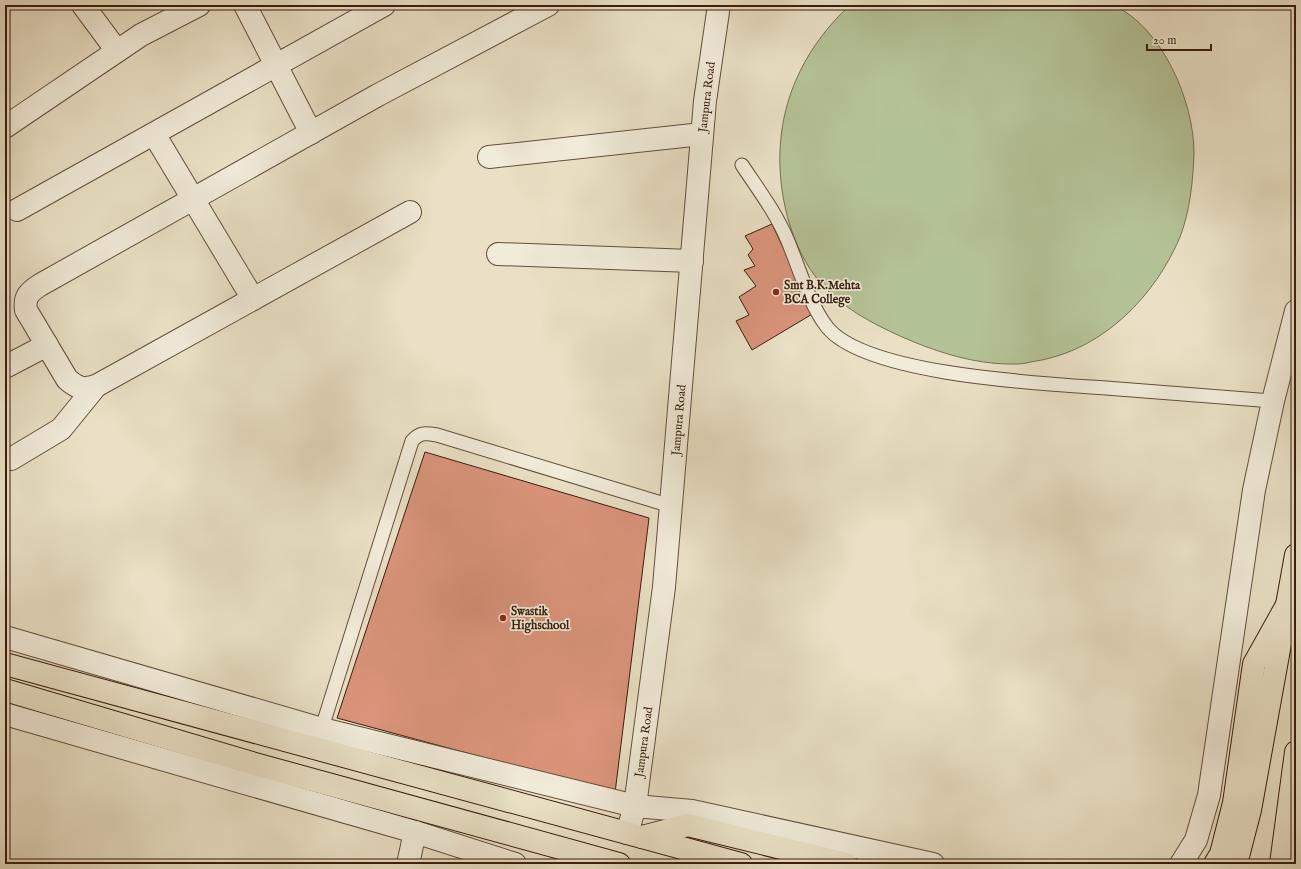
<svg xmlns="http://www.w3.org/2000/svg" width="1301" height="869" font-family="'IM FELL English',serif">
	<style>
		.green { fill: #b4c397; stroke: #767052 }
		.building { fill: #da947b; stroke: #381d0d }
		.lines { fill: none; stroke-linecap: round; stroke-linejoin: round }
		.service-casing { stroke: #644e3b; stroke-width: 15 }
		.minor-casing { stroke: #644e3b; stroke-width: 24 }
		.tertiary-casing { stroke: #644e3b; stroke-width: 24 }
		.primary-casing { stroke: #381d0d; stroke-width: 24 }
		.trunk-casing { stroke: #381d0d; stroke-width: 24 }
		.service { stroke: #f1ebd9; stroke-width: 13 }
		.minor { stroke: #f1ebd9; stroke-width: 22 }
		.tertiary { stroke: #f1ebd9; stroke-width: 22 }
		.primary { stroke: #e9e0c5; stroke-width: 22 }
		.trunk { stroke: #e9e0c5; stroke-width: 22 }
		.poi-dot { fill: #8f2418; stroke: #f1ebd9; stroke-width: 1.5 }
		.labels { text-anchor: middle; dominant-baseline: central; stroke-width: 3.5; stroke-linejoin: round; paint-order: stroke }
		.street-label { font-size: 12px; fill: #381d0d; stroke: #f1ebd9 }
		.poi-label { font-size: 12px; font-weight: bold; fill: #381d0d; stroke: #f1ebd9; text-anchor: start }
	</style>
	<rect width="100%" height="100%" fill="#e9e0c5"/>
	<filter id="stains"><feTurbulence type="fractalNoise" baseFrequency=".005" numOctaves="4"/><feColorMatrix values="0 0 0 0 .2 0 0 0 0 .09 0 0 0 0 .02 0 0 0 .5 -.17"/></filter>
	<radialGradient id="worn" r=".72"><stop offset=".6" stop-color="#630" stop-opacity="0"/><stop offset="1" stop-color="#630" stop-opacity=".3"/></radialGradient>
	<path class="green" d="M 850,5 L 1113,5 C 1162,27 1194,101 1194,153 C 1193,181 1190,211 1180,237 C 1155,296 1105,347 1042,360 C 1034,361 1025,364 1017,364 C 981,365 946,355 914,342 C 883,329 852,314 828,291 C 793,257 778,198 780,151 C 782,94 808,44 850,5 Z"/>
	<g class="building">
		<path d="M 772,224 L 814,313 L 752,350 L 736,321 L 749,315 L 739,297 L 756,286 L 744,270 L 755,266 L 748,255 L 753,249 L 745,236 Z"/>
		<path d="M 425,452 L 649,518 L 615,793 L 337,718 Z"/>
	</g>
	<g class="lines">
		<defs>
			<g id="service">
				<path d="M 742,165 C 758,189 776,213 787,239 C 799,267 809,304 827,327 C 867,377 1054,384 1119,389 C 1170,393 1221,397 1273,401"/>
				<path d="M 320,734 L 412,441 C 420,432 426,433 437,435 L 671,506"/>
			</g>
			<g id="minor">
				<path d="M 83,5 L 117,51"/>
				<path d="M 245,5 L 311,133"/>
				<path d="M 5,127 L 141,35 L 199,5"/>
				<path d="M 154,134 L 253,299"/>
				<path d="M 489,157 L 702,134"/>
				<path d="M 17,210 L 384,5"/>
				<path d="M 410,212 L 96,386 C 83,390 77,388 67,379 L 26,310 C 24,297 29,292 40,285 L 378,95 L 548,5"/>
				<path d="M 498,254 L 692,261"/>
				<path d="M 5,367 L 47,345"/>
				<path d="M 11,459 L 61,429 L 96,386"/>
				<path d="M 5,637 L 322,729 L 635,806 L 692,811 L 933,864"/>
				<path d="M 5,714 L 415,832 L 515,864"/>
				<path d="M 408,864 L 415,832"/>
				<path d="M 1181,864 L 1196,840 L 1209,795 L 1254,490 L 1273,401 L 1296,311"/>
			</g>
			<path id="tertiary" d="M 627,833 L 635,806 L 664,587 L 705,101 L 719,5"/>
			<g id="primary">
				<path d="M 1236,864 L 1250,810 L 1296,555"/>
				<path d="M 1281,864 L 1296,752"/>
			</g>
			<g id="trunk">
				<path d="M 5,664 L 741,864"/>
				<path d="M 5,690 L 255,764 L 619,864"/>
				<path d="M 642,837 L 688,825 L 846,864"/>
				<path d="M 1215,864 L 1221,854 L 1234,803 L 1254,664 L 1287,605"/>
			</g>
		</defs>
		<use href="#service" class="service-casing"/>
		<use href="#minor" class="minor-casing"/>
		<use href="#tertiary" class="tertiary-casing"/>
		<use href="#primary" class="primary-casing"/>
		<use href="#trunk" class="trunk-casing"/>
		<use href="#service" class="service"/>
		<use href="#minor" class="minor"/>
		<use href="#tertiary" class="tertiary"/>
		<use href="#primary" class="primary"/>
		<use href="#trunk" class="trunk"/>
	</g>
	<g class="poi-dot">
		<circle cx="776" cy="292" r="4"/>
		<circle cx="503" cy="618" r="4"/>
	</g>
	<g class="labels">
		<g class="street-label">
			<text transform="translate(707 97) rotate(-83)">Jampura Road</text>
			<text transform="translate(679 420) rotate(-85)">Jampura Road</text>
			<text transform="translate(644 742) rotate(-82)">Jampura Road</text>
		</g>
		<g class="poi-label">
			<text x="784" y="285">Smt B.K.Mehta<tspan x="784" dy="14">BCA College</tspan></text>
			<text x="511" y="611">Swastik<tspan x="511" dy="14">Highschool</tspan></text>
		</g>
	</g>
	<rect width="1301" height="869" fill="none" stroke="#e9e0c5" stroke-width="20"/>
	<rect x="6" y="6" width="1289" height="857" fill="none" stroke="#381d0d" stroke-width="2"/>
	<rect x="10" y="10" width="1281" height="849" fill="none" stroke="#381d0d"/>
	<path d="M1147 44v6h64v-6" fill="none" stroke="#381d0d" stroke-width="2"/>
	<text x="1153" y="44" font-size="12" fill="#381d0d" stroke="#f1ebd9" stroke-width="3" paint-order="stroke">20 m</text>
	<rect width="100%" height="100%" filter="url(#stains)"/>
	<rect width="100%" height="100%" fill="url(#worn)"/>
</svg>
